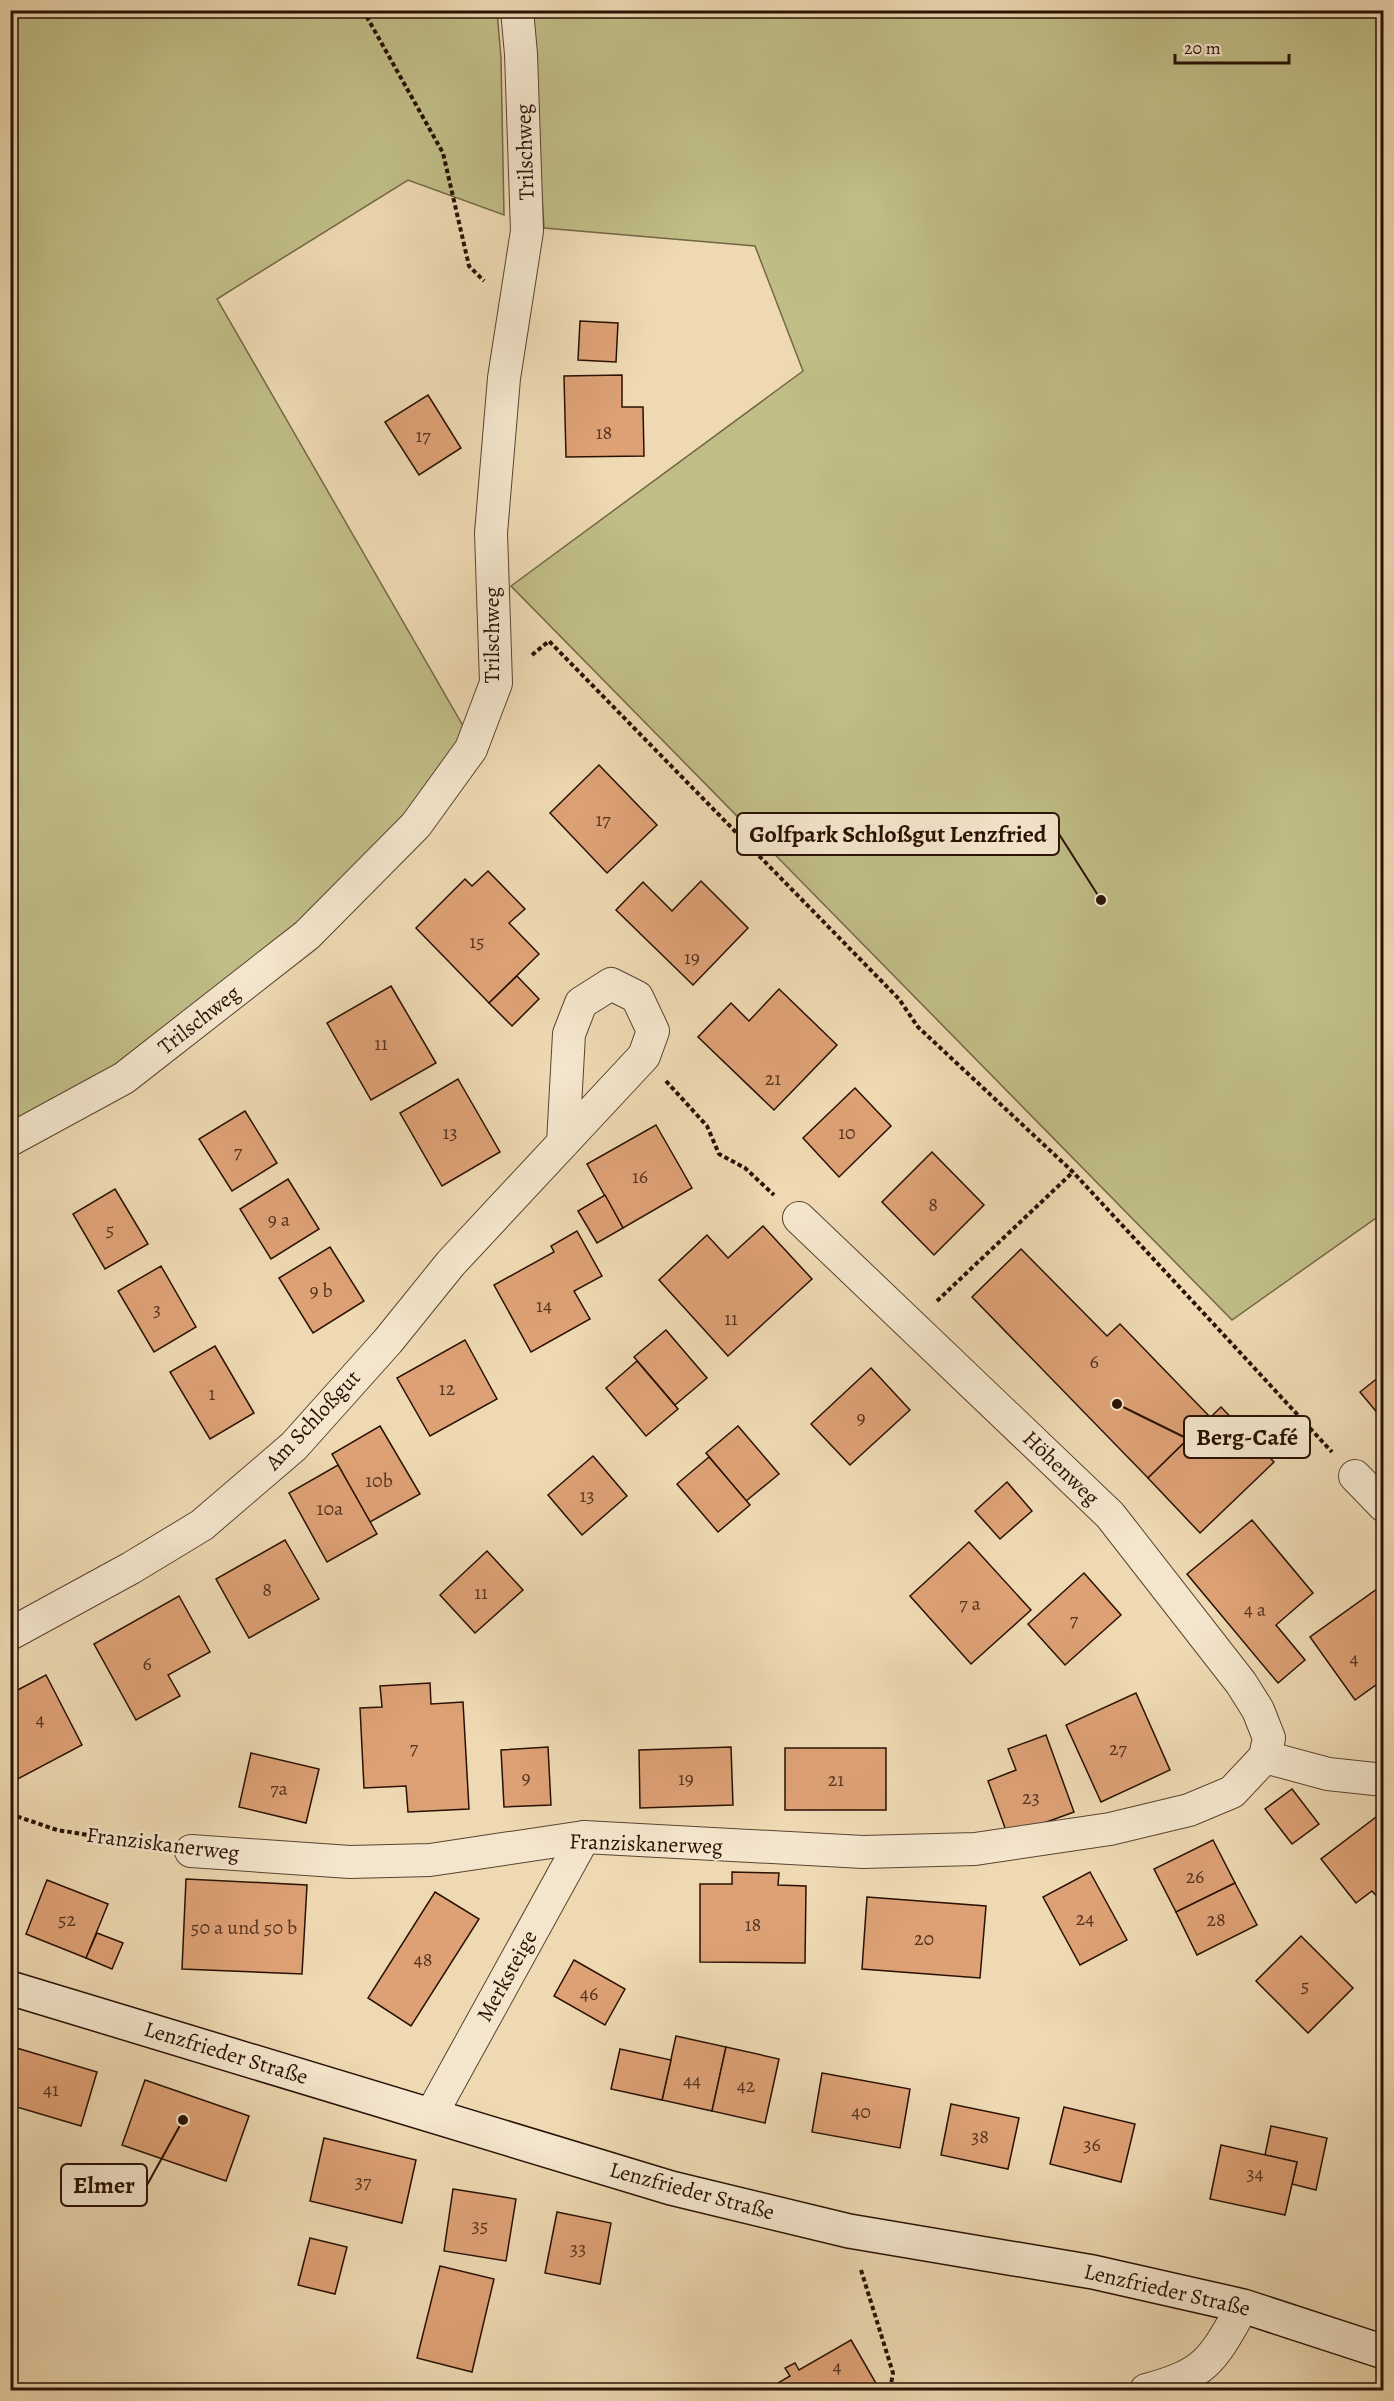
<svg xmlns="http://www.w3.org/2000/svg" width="1394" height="2401" font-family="Alegreya,serif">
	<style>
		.green { fill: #c0bd87; stroke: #746746; stroke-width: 1.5 }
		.building { fill: #dea176; stroke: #291104; stroke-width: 1.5 }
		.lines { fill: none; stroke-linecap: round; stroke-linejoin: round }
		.street-casing { stroke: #5a4330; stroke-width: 34 }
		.secondary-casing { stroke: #291104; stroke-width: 36 }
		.path { stroke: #291104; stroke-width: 4; stroke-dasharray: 4.5 3; stroke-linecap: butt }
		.street { stroke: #f4e6cd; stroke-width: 32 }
		.secondary { stroke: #f4e6cd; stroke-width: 33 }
		.labels { text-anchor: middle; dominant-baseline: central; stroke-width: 4.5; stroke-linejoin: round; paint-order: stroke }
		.number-label { font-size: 20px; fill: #563520 }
		.street-label { font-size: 22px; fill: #291104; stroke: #f4e6cd }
		.leader { fill: none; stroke: #291104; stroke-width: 2 }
		.callout-dot { fill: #291104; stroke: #f4e6cd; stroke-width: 2 }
		.callout { fill: #f4e6cd; stroke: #291104; stroke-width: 2 }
		.callout-label { font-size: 24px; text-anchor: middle; font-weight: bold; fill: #291104 }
	</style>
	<rect width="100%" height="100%" fill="#eed9b2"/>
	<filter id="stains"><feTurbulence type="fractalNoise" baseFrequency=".00333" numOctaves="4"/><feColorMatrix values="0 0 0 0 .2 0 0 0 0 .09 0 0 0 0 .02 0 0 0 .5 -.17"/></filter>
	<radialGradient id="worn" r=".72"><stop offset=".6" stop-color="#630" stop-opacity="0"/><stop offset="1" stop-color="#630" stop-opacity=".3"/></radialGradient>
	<g class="green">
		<path d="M 11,11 L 497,11 L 501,58 L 504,215 L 408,180 L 217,299 L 466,731 L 411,813 L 299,926 L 118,1067 L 11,1123 Z"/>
		<path d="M 530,11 L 1383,11 L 1383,1213 L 1232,1320 L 511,586 L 803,371 L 755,246 L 544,228 Z"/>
	</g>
	<g class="building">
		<path d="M 580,321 L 618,323 L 616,362 L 578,360 Z"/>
		<path d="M 622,375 L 622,407 L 643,407 L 644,456 L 566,457 L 564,376 Z"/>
		<path d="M 428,395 L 461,448 L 419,475 L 385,422 Z"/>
		<path d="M 599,765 L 657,825 L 607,873 L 550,813 Z"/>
		<path d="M 488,871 L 525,909 L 509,923 L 539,954 L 489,1003 L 416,928 L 465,879 L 472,886 Z"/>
		<path d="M 701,881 L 748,928 L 693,985 L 616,910 L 643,882 L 672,911 Z"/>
		<path d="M 517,976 L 539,999 L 512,1026 L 489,1003 Z"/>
		<path d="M 391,986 L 436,1063 L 371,1100 L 327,1023 Z"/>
		<path d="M 779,989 L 837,1045 L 774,1110 L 698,1037 L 731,1003 L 749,1021 Z"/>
		<path d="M 458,1079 L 500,1152 L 442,1186 L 400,1113 Z"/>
		<path d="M 855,1088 L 891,1126 L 839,1177 L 803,1138 Z"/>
		<path d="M 245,1111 L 277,1163 L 232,1191 L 199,1139 Z"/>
		<path d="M 656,1125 L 692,1188 L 623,1228 L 587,1164 Z"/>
		<path d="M 932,1152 L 984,1205 L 934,1255 L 882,1202 Z"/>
		<path d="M 288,1179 L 319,1229 L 271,1259 L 240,1209 Z"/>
		<path d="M 115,1189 L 148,1244 L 105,1269 L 73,1214 Z"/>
		<path d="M 605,1195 L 623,1228 L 597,1243 L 578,1211 Z"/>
		<path d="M 763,1226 L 812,1279 L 728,1356 L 659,1280 L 707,1235 L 728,1258 Z"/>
		<path d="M 577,1231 L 602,1276 L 574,1291 L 590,1319 L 531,1352 L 494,1285 L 554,1252 L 551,1246 Z"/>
		<path d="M 330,1247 L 364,1301 L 313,1333 L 279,1278 Z"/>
		<path d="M 1021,1249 L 1107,1336 L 1120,1324 L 1210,1417 L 1148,1478 L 972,1297 Z"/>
		<path d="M 161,1266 L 196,1327 L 154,1352 L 118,1291 Z"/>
		<path d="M 666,1330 L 707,1378 L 675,1405 L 634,1357 Z"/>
		<path d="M 465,1340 L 497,1399 L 430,1436 L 397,1378 Z"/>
		<path d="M 215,1346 L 254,1413 L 210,1439 L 170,1372 Z"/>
		<path d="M 637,1361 L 678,1409 L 646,1436 L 606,1388 Z"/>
		<path d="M 871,1368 L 910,1410 L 850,1465 L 811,1424 Z"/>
		<path d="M 1384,1373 L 1384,1421 L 1360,1392 Z"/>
		<path d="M 1221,1407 L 1274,1462 L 1200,1533 L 1148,1478 Z"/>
		<path d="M 380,1426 L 420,1494 L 370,1522 L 332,1454 Z"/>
		<path d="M 738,1426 L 779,1474 L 746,1501 L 706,1453 Z"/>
		<path d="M 593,1456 L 627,1496 L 582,1535 L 548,1495 Z"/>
		<path d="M 709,1457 L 750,1505 L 718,1532 L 677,1484 Z"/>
		<path d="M 338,1465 L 377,1534 L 327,1562 L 289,1493 Z"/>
		<path d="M 1007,1482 L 1032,1511 L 1000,1539 L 975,1511 Z"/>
		<path d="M 1252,1520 L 1313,1593 L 1276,1625 L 1305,1660 L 1278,1683 L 1187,1574 Z"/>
		<path d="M 285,1540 L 319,1599 L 249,1638 L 216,1579 Z"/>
		<path d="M 969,1542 L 1031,1610 L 971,1664 L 910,1596 Z"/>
		<path d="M 487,1551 L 523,1590 L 475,1633 L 440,1595 Z"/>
		<path d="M 1084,1573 L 1121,1615 L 1065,1665 L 1028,1624 Z"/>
		<path d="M 1384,1584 L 1384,1679 L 1355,1700 L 1310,1637 Z"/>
		<path d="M 179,1596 L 210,1652 L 168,1675 L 180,1696 L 136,1720 L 94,1644 Z"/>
		<path d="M 46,1675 L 82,1745 L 10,1783 L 10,1694 Z"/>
		<path d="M 430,1683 L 431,1704 L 463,1702 L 469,1809 L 408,1812 L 406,1786 L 364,1788 L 360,1708 L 382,1707 L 380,1686 Z"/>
		<path d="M 1136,1693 L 1170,1770 L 1101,1802 L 1066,1725 Z"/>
		<path d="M 1046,1735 L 1074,1812 L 1008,1836 L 988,1781 L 1016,1770 L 1008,1749 Z"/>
		<path d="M 548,1747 L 551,1805 L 504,1807 L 501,1750 Z"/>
		<path d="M 731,1747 L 733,1805 L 640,1808 L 639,1750 Z"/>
		<rect x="785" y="1748" width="101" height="62"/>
		<path d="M 251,1753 L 319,1769 L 306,1823 L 239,1807 Z"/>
		<path d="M 1292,1789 L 1319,1824 L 1292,1844 L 1265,1809 Z"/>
		<path d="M 1384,1811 L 1384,1904 L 1372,1891 L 1356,1903 L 1321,1859 Z"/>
		<path d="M 1213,1840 L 1235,1883 L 1176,1912 L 1154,1869 Z"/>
		<path d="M 732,1872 L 779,1873 L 778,1885 L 806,1886 L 805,1963 L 700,1962 L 700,1884 L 732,1884 Z"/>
		<path d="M 1090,1872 L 1127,1940 L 1080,1965 L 1043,1897 Z"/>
		<path d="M 186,1879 L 307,1885 L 302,1974 L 182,1969 Z"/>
		<path d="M 47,1880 L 108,1904 L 86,1958 L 26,1934 Z"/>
		<path d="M 1235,1883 L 1257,1925 L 1197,1955 L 1176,1912 Z"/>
		<path d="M 435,1892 L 479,1919 L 411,2026 L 368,1998 Z"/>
		<path d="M 867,1897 L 986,1906 L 980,1978 L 862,1969 Z"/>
		<path d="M 97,1933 L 123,1943 L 112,1969 L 86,1958 Z"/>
		<path d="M 1301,1936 L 1353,1988 L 1308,2033 L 1256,1981 Z"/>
		<path d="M 574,1960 L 625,1989 L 605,2025 L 554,1996 Z"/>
		<path d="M 676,2036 L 726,2047 L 712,2111 L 662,2100 Z"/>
		<path d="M 10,2046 L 97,2072 L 81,2126 L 10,2105 Z"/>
		<path d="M 726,2047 L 779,2059 L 765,2123 L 712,2111 Z"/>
		<path d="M 620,2049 L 671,2060 L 662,2100 L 611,2089 Z"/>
		<path d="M 822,2073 L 910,2089 L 900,2148 L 812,2132 Z"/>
		<path d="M 145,2080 L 249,2116 L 226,2181 L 122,2145 Z"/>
		<path d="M 951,2104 L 1019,2118 L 1008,2169 L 941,2155 Z"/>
		<path d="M 1064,2107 L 1135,2124 L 1121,2182 L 1050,2164 Z"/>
		<path d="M 1271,2126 L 1327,2138 L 1316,2190 L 1292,2184 L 1297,2162 L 1265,2155 Z"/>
		<path d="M 324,2138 L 416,2160 L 402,2223 L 310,2201 Z"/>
		<path d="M 1221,2145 L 1297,2162 L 1285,2215 L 1210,2199 Z"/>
		<path d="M 453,2189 L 516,2199 L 506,2261 L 444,2251 Z"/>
		<path d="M 557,2212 L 611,2223 L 600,2284 L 545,2273 Z"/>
		<path d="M 310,2238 L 347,2247 L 335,2294 L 298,2285 Z"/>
		<path d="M 440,2266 L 494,2279 L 472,2372 L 417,2358 Z"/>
		<path d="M 851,2340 L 877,2385 L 868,2390 L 766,2390 L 790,2376 L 785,2368 L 795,2363 L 799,2370 Z"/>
	</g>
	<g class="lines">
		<defs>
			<g id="street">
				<path d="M 10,1140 L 124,1078 L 307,935 L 416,825 L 471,749 L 496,683 L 491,533 L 504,378 L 527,231 L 521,54 L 517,10"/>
				<path d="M 799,1218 L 1110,1515 L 1241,1683 L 1258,1710 L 1269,1738 L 1265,1757"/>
				<path d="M 1355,1476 L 1384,1506"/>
				<path d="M 10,1634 L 131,1568 L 202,1525 L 294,1446 L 388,1341 L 451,1263 L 644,1056 L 653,1031 L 637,997 L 611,984 L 581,1003 L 569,1034 L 563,1143"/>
				<path d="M 1265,1757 L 1328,1774 L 1384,1780"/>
				<path d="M 191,1851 L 350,1862 L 430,1860 L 584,1837 L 863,1852 L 975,1849 L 1110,1829 L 1189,1810 L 1232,1792 L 1265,1757"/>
				<path d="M 431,2115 L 584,1837"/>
				<path d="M 1146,2390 C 1207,2374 1213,2359 1243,2306"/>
			</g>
			<path id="secondary" d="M 10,1988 L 671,2188 L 849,2231 L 1093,2272 L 1243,2306 L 1384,2352"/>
		</defs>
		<use href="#street" class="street-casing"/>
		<use href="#secondary" class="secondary-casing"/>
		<g class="path">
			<path d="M 363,10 L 443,153 L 469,266 L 484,281"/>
			<path d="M 532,655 L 549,641 L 899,999 L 918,1027 L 1073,1172 L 1332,1452"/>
			<path d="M 666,1081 L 707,1126 L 719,1154 L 745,1168 L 774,1195"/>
			<path d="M 937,1301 L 1073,1172"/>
			<path d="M 10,1814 L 57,1830 L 158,1846"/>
			<path d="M 861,2270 L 893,2373 L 890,2390"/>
		</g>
		<use href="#street" class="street"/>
		<use href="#secondary" class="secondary"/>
	</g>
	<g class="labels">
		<g class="number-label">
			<text x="604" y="432">18</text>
			<text x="423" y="435">17</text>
			<text x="603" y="819">17</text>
			<text x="477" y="941">15</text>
			<text x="692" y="957">19</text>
			<text x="381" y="1043">11</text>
			<text x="773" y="1078">21</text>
			<text x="450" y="1132">13</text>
			<text x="847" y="1132">10</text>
			<text x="238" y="1151">7</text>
			<text x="640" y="1176">16</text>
			<text x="933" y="1204">8</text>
			<text x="279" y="1219">9 a</text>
			<text x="110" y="1229">5</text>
			<text x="321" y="1290">9 b</text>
			<text x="544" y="1305">14</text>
			<text x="157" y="1309">3</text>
			<text x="731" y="1318">11</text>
			<text x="1094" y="1361">6</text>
			<text x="447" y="1388">12</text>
			<text x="212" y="1393">1</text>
			<text x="861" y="1417">9</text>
			<text x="379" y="1480">10b</text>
			<text x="587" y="1495">13</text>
			<text x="330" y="1508">10a</text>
			<text x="267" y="1589">8</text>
			<text x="481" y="1592">11</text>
			<text x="970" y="1603">7 a</text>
			<text x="1255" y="1609">4 a</text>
			<text x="1074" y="1619">7</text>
			<text x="1354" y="1658">4</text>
			<text x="147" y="1663">6</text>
			<text x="40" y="1719">4</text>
			<text x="414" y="1747">7</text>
			<text x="1118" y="1748">27</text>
			<text x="526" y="1777">9</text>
			<text x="686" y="1778">19</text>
			<text x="836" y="1779">21</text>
			<text x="279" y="1788">7a</text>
			<text x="1031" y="1797">23</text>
			<text x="1195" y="1876">26</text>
			<text x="1085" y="1918">24</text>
			<text x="67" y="1919">52</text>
			<text x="1216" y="1919">28</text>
			<text x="753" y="1924">18</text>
			<text x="244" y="1927">50 a und 50 b</text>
			<text x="924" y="1938">20</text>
			<text x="423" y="1959">48</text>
			<text x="1305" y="1985">5</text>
			<text x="589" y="1993">46</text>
			<text x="692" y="2080">44</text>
			<text x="746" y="2085">42</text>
			<text x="51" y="2089">41</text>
			<text x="861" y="2111">40</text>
			<text x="980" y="2136">38</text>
			<text x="1092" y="2144">36</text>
			<text x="1255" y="2173">34</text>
			<text x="363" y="2181">37</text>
			<text x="480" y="2225">35</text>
			<text x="578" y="2248">33</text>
			<text x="837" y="2366">4</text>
		</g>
		<g class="street-label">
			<text transform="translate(525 152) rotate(-92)">Trilschweg</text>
			<text transform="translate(492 635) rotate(-90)">Trilschweg</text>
			<text transform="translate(199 1020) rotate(-38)">Trilschweg</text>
			<text transform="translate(313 1420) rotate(-47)">Am Schloßgut</text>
			<text transform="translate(1061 1468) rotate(44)">Höhenweg</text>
			<text transform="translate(163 1844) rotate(7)">Franziskanerweg</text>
			<text transform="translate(646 1844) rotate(2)">Franziskanerweg</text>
			<text transform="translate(507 1976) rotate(-61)">Merksteige</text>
			<text transform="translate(226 2053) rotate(17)">Lenzfrieder Straße</text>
			<text transform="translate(692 2191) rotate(15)">Lenzfrieder Straße</text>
			<text transform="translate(1167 2290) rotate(13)">Lenzfrieder Straße</text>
		</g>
	</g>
	<path class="leader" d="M1101 900L1059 834M1117 1404L1184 1437M183 2120L147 2185"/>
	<g class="callout-dot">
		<circle cx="1101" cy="900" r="6"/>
		<circle cx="1117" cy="1404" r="6"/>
		<circle cx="183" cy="2120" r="6"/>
	</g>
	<g class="callout">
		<rect x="737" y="813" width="322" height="42" rx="6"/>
		<rect x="1184" y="1416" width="126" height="42" rx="6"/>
		<rect x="61" y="2164" width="86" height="42" rx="6"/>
	</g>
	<g class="callout-label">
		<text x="898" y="842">Golfpark Schloßgut Lenzfried</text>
		<text x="1247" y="1445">Berg-Café</text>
		<text x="104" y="2193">Elmer</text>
	</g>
	<rect width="1394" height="2401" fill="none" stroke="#eed9b2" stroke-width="36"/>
	<rect x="12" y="12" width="1370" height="2377" fill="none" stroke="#291104" stroke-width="3"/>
	<rect x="18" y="18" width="1358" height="2365" fill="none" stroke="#291104" stroke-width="1.5"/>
	<path d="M1175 54v9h114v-9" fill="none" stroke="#291104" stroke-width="3"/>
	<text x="1184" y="54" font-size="18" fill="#291104" stroke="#f4e6cd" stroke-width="4.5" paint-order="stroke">20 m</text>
	<rect width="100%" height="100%" filter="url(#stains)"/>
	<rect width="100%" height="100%" fill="url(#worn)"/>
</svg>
